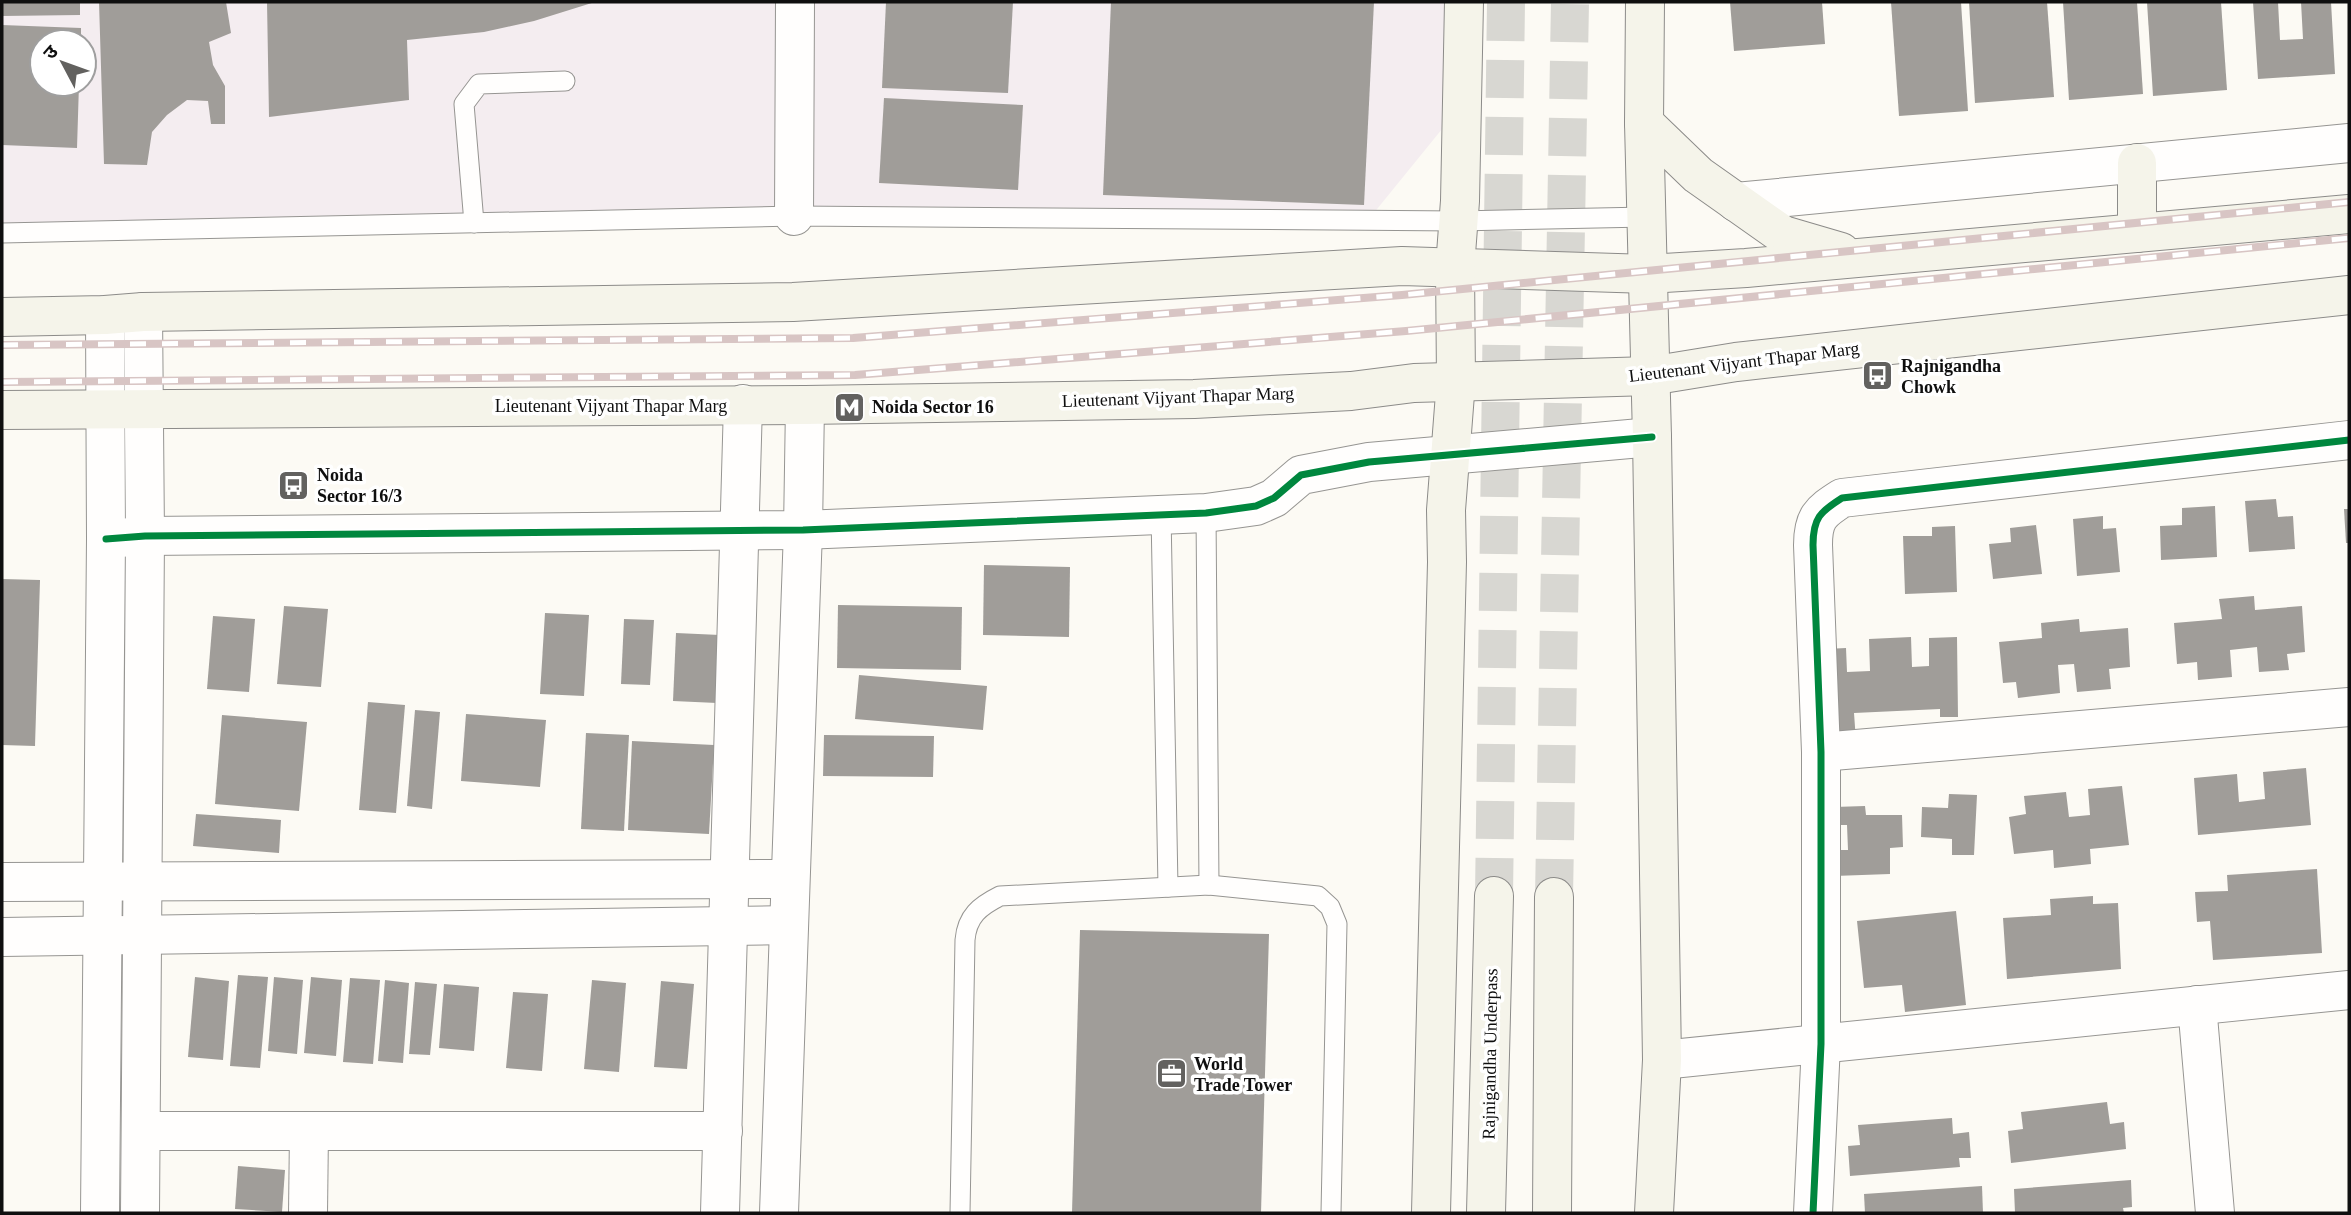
<svg xmlns="http://www.w3.org/2000/svg" width="2351" height="1215" font-family="'Times New Roman','Noto Sans Devanagari',serif">
	<style>
		.industrial { fill: #f4edf0; fill-rule: evenodd }
		.building { fill: #a09d99 }
		.lines { fill: none; stroke-linecap: round; stroke-linejoin: round }
		.secondary-tunnel { stroke: #d8d7d2; stroke-width: 38; stroke-dasharray: 38 19; stroke-linecap: butt }
		.lane-casing { stroke: #969592; stroke-width: 21 }
		.street-casing { stroke: #969592; stroke-width: 40 }
		.secondary-casing { stroke: #8c8b89; stroke-width: 40 }
		.lane { stroke: #fffefd; stroke-width: 19 }
		.street { stroke: #fffefd; stroke-width: 38 }
		.secondary { stroke: #f5f4ea; stroke-width: 38 }
		.rail-casing { stroke: #d8c5c4; stroke-width: 8 }
		.rail { stroke: #fff; stroke-width: 5; stroke-dasharray: 16; stroke-linecap: butt }
		.cycleway-casing { stroke: #fff; stroke-width: 11 }
		.cycleway { stroke: #00873e; stroke-width: 7 }
		.labels { text-anchor: middle; dominant-baseline: central; stroke-width: 7; stroke-linejoin: round; paint-order: stroke }
		.street-label { font-size: 18px; fill: #0f0f0f; stroke: #fff }
		.poi-label { font-size: 18px; font-weight: bold; fill: #0f0f0f; stroke: #fff; text-anchor: start }
	</style>
	<rect width="100%" height="100%" fill="#fcfaf4"/>
	<path class="industrial" d="M 2,2 L 1451,2 L 1451,118 L 1373,214 L 2,224 ZM 42,42 L 84,42 L 84,84 L 42,84 Z"/>
	<g class="building">
		<path d="M 2,2 L 80,2 L 80,15 L 2,16 Z"/>
		<path d="M 99,2 L 226,2 L 231,33 L 209,42 L 213,65 L 225,86 L 225,124 L 211,124 L 208,101 L 187,100 L 167,115 L 152,132 L 147,165 L 104,164 Z"/>
		<path d="M 267,2 L 595,2 L 534,21 L 484,32 L 407,40 L 409,100 L 269,117 Z"/>
		<path d="M 886,2 L 1013,2 L 1008,93 L 882,88 Z"/>
		<path d="M 1111,2 L 1374,2 L 1364,205 L 1103,195 Z"/>
		<path d="M 1730,2 L 1822,2 L 1825,44 L 1734,51 Z"/>
		<path d="M 1891,2 L 1961,2 L 1968,111 L 1899,116 Z"/>
		<path d="M 1969,2 L 2047,2 L 2054,97 L 1975,103 Z"/>
		<path d="M 2063,2 L 2137,2 L 2143,94 L 2069,100 Z"/>
		<path d="M 2147,2 L 2221,2 L 2227,90 L 2153,96 Z"/>
		<path d="M 2253,2 L 2278,2 L 2280,40 L 2303,39 L 2301,2 L 2331,2 L 2335,74 L 2258,79 Z"/>
		<path d="M 2,25 L 81,28 L 81,42 L 42,42 L 42,84 L 79,84 L 77,148 L 2,145 Z"/>
		<path d="M 884,98 L 1023,105 L 1018,190 L 879,183 Z"/>
		<path d="M 2276,499 L 2278,517 L 2293,516 L 2295,549 L 2249,552 L 2245,501 Z"/>
		<path d="M 2215,506 L 2217,557 L 2161,560 L 2160,526 L 2182,525 L 2182,508 Z"/>
		<path d="M 2344,509 L 2349,509 L 2349,543 L 2346,543 Z"/>
		<path d="M 2103,516 L 2103,529 L 2116,528 L 2120,572 L 2077,576 L 2073,519 Z"/>
		<path d="M 2036,525 L 2042,574 L 1993,579 L 1989,544 L 2011,542 L 2010,528 Z"/>
		<path d="M 1955,526 L 1957,592 L 1905,594 L 1903,536 L 1932,536 L 1932,527 Z"/>
		<path d="M 984,565 L 1070,567 L 1069,637 L 983,635 Z"/>
		<path d="M 2,579 L 40,580 L 35,746 L 2,745 Z"/>
		<path d="M 2254,596 L 2255,610 L 2302,606 L 2305,652 L 2287,654 L 2289,670 L 2259,672 L 2257,647 L 2230,650 L 2232,677 L 2198,680 L 2197,662 L 2177,664 L 2174,623 L 2222,619 L 2219,599 Z"/>
		<path d="M 838,605 L 962,607 L 961,670 L 837,668 Z"/>
		<path d="M 284,606 L 328,609 L 321,687 L 277,684 Z"/>
		<path d="M 545,613 L 589,615 L 584,696 L 540,694 Z"/>
		<path d="M 213,616 L 255,619 L 249,692 L 207,689 Z"/>
		<path d="M 624,619 L 654,620 L 650,685 L 621,684 Z"/>
		<path d="M 2079,619 L 2080,632 L 2128,628 L 2130,667 L 2109,669 L 2111,689 L 2077,692 L 2074,664 L 2058,665 L 2060,693 L 2018,698 L 2016,682 L 2003,683 L 1999,642 L 2042,638 L 2041,623 Z"/>
		<path d="M 676,633 L 720,635 L 717,703 L 673,701 Z"/>
		<path d="M 1911,637 L 1912,667 L 1929,666 L 1929,638 L 1957,637 L 1958,717 L 1940,717 L 1940,709 L 1854,713 L 1856,741 L 1830,742 L 1826,649 L 1846,648 L 1847,672 L 1870,671 L 1869,639 Z"/>
		<path d="M 859,675 L 987,686 L 983,730 L 855,719 Z"/>
		<path d="M 368,702 L 405,705 L 396,813 L 359,810 Z"/>
		<path d="M 415,710 L 440,712 L 432,809 L 407,806 Z"/>
		<path d="M 466,714 L 546,720 L 540,787 L 461,781 Z"/>
		<path d="M 222,715 L 307,722 L 299,811 L 215,804 Z"/>
		<path d="M 586,733 L 629,735 L 624,831 L 581,829 Z"/>
		<path d="M 824,735 L 934,736 L 933,777 L 823,776 Z"/>
		<path d="M 632,741 L 714,745 L 709,834 L 628,830 Z"/>
		<path d="M 2306,768 L 2311,825 L 2198,835 L 2194,778 L 2237,774 L 2239,802 L 2265,799 L 2263,772 Z"/>
		<path d="M 2122,786 L 2129,845 L 2090,849 L 2091,864 L 2054,868 L 2053,850 L 2014,854 L 2009,817 L 2026,814 L 2024,796 L 2066,792 L 2069,817 L 2090,815 L 2088,789 Z"/>
		<path d="M 1949,794 L 1977,795 L 1974,855 L 1952,855 L 1952,839 L 1921,837 L 1922,807 L 1948,808 Z"/>
		<path d="M 1865,806 L 1866,815 L 1902,815 L 1903,847 L 1890,848 L 1890,874 L 1834,876 L 1834,850 L 1848,850 L 1847,825 L 1834,825 L 1834,807 Z"/>
		<path d="M 196,814 L 281,820 L 279,853 L 193,846 Z"/>
		<path d="M 2317,869 L 2322,953 L 2213,960 L 2210,921 L 2197,922 L 2195,892 L 2228,891 L 2227,875 Z"/>
		<path d="M 2093,896 L 2093,904 L 2118,903 L 2121,969 L 2007,979 L 2003,918 L 2051,915 L 2050,899 Z"/>
		<path d="M 1956,911 L 1966,1005 L 1905,1012 L 1902,985 L 1864,988 L 1857,921 Z"/>
		<path d="M 1080,930 L 1269,934 L 1261,1213 L 1072,1213 Z"/>
		<path d="M 238,975 L 268,977 L 260,1068 L 230,1066 Z"/>
		<path d="M 195,977 L 229,981 L 223,1060 L 188,1057 Z"/>
		<path d="M 274,977 L 303,980 L 297,1054 L 268,1051 Z"/>
		<path d="M 311,977 L 342,980 L 336,1056 L 304,1053 Z"/>
		<path d="M 350,978 L 380,980 L 373,1064 L 343,1062 Z"/>
		<path d="M 385,980 L 409,983 L 403,1063 L 378,1061 Z"/>
		<path d="M 592,980 L 626,983 L 619,1072 L 584,1069 Z"/>
		<path d="M 661,981 L 694,984 L 687,1069 L 654,1067 Z"/>
		<path d="M 415,982 L 437,984 L 430,1055 L 409,1054 Z"/>
		<path d="M 444,984 L 479,987 L 474,1051 L 439,1048 Z"/>
		<path d="M 513,992 L 548,994 L 542,1071 L 506,1068 Z"/>
		<path d="M 2107,1102 L 2110,1124 L 2124,1122 L 2126,1149 L 2011,1163 L 2008,1131 L 2023,1129 L 2021,1112 Z"/>
		<path d="M 1952,1118 L 1953,1134 L 1969,1132 L 1971,1158 L 1959,1158 L 1960,1167 L 1850,1176 L 1848,1146 L 1860,1145 L 1858,1125 Z"/>
		<path d="M 238,1166 L 285,1170 L 282,1212 L 235,1209 Z"/>
		<path d="M 2131,1180 L 2132,1207 L 2123,1208 L 2124,1213 L 2015,1213 L 2014,1189 Z"/>
		<path d="M 1982,1186 L 1983,1213 L 1865,1213 L 1864,1194 Z"/>
	</g>
	<g class="lines">
		<g class="secondary-tunnel">
			<path d="M 1494,896 L 1506,2"/>
			<path d="M 1554,897 L 1570,2"/>
		</g>
		<defs>
			<g id="lane">
				<path d="M 474,223 L 464,104 L 479,84 L 565,81"/>
				<path d="M 2,233 L 794,216 L 1459,221 L 1646,217"/>
				<path d="M 1206,513 L 1209,885"/>
				<path d="M 1161,514 L 1168,887"/>
				<path d="M 960,1213 L 965,940 C 967,916 980,906 1000,896 L 1209,885 L 1318,896 L 1330,907 L 1337,924 L 1331,1213"/>
			</g>
			<g id="street">
				<path d="M 1736,202 L 2349,143"/>
				<path d="M 794,216 L 795,2"/>
				<path d="M 106,539 L 145,536 L 803,530 L 1206,513 L 1256,506 L 1274,498 L 1301,475 L 1369,462 L 1652,437"/>
				<path d="M 1821,752 L 2349,707"/>
				<path d="M 2,882 L 790,879"/>
				<path d="M 2,937 L 789,925"/>
				<path d="M 2197,1005 L 2215,1213"/>
				<path d="M 1662,1060 L 2349,990"/>
				<path d="M 141,1131 L 723,1131"/>
				<path d="M 100,1213 L 106,539 L 105,315"/>
				<path d="M 140,1213 L 145,536 L 143,312"/>
				<path d="M 308,1213 L 309,1131"/>
				<path d="M 720,1213 L 743,404"/>
				<path d="M 779,1213 L 803,530 L 805,405"/>
				<path d="M 1813,1213 L 1821,1044 L 1821,752 L 1813,545 C 1813,518 1820,512 1842,498 L 2349,440"/>
			</g>
			<g id="secondary">
				<path d="M 1645,2 L 1644,123 L 1652,437 L 1662,1060 L 1654,1213"/>
				<path d="M 1644,123 L 1698,175 L 1783,235 L 1841,252"/>
				<path d="M 2137,233 L 2137,163"/>
				<path d="M 2,317 L 105,315 L 143,312 L 793,302 L 1402,266 L 1648,274 L 1746,268 L 2349,214"/>
				<path d="M 2,410 L 805,405 L 1194,399 L 1351,391 L 1414,383 L 1650,376 L 1736,362 L 2349,295"/>
				<path d="M 1431,1213 L 1447,562 L 1446,510 L 1456,381 L 1455,267 L 1460,201 L 1464,2"/>
				<path d="M 1486,1213 L 1494,896"/>
				<path d="M 1552,1213 L 1554,897"/>
			</g>
		</defs>
		<use href="#lane" class="lane-casing"/>
		<use href="#street" class="street-casing"/>
		<use href="#secondary" class="secondary-casing"/>
		<use href="#lane" class="lane"/>
		<use href="#street" class="street"/>
		<use href="#secondary" class="secondary"/>
		<defs>
			<g id="rail">
				<path d="M 2,345 L 853,338 L 1402,295 L 2349,202"/>
				<path d="M 2,382 L 855,375 L 1406,331 L 2349,238"/>
			</g>
		</defs>
		<use href="#rail" class="rail-casing"/>
		<use href="#rail" class="rail"/>
		<defs>
			<g id="cycleway">
				<path d="M 106,539 L 145,536 L 803,530 L 1206,513 L 1256,506 L 1274,498 L 1301,475 L 1369,462 L 1652,437"/>
				<path d="M 1813,1213 L 1821,1044 L 1821,752 L 1813,545 C 1813,518 1820,512 1842,498 L 2349,440"/>
			</g>
		</defs>
		<use href="#cycleway" class="cycleway-casing"/>
		<use href="#cycleway" class="cycleway"/>
	</g>
	<defs>
		<symbol id="bus-square" viewBox="-11 -11 22 22"><rect x="-9" y="-9" width="18" height="18" rx="4" fill="#62615f" stroke="#fff"/><path d="M-5-6H5V4H4V6H2V4H-2V6H-4V4H-5ZM-3.5-4V0h7V-4ZM-3.5 1.2v1.5H-2V1.2ZM2 1.2v1.5H3.5V1.2Z" fill="#fff"/></symbol>
		<symbol id="metro-square" viewBox="-11 -11 22 22"><rect x="-9" y="-9" width="18" height="18" rx="4" fill="#62615f" stroke="#fff"/><path d="M-5.5 5V-5H-3L0 0L3-5H5.5V5H3V-.5L0 4L-3-.5V5Z" fill="#fff"/></symbol>
		<symbol id="office-square" viewBox="-11 -11 22 22"><rect x="-9" y="-9" width="18" height="18" rx="4" fill="#62615f" stroke="#fff"/><path d="M-6-3h4V-5.5h4V-3h4V5H-6ZM-1-4.5V-3h2v-1.5ZM-6 0V1H6V0Z" fill="#fff"/></symbol>
	</defs>
	<g fill-rule="evenodd">
		<use href="#bus-square" x="1860" y="358" width="35" height="35"/>
		<use href="#metro-square" x="832" y="390" width="35" height="35"/>
		<use href="#bus-square" x="276" y="468" width="35" height="35"/>
		<use href="#office-square" x="1154" y="1056" width="35" height="35"/>
	</g>
	<g class="labels">
		<g class="street-label">
			<text transform="translate(1744 362) rotate(-7)">Lieutenant Vijyant Thapar Marg</text>
			<text transform="translate(1178 397) rotate(-2)">Lieutenant Vijyant Thapar Marg</text>
			<text x="611" y="406">Lieutenant Vijyant Thapar Marg</text>
			<text transform="translate(1490 1054) rotate(-89)">Rajnigandha Underpass</text>
		</g>
		<g class="poi-label">
			<text x="1901" y="366">Rajnigandha<tspan x="1901" dy="21">Chowk</tspan></text>
			<text x="872" y="407">Noida Sector 16</text>
			<text x="317" y="475">Noida<tspan x="317" dy="21">Sector 16/3</tspan></text>
			<text x="1194" y="1064">World<tspan x="1194" dy="21">Trade Tower</tspan></text>
		</g>
	</g>
	<rect width="2351" height="1215" fill="none" stroke="#0f0f0f" stroke-width="7"/>
	<g transform="translate(63 63) rotate(311)"><circle r="33" fill="#ffffff" stroke="#9f9f9f" stroke-width="2"/>
	<path d="M0-5L12 26L0 18L-12 26Z" fill="#62615f"/>
	<text y="-10" font-size="19" font-weight="bold" text-anchor="middle" fill="#0f0f0f">उ</text>
	</g>
</svg>
